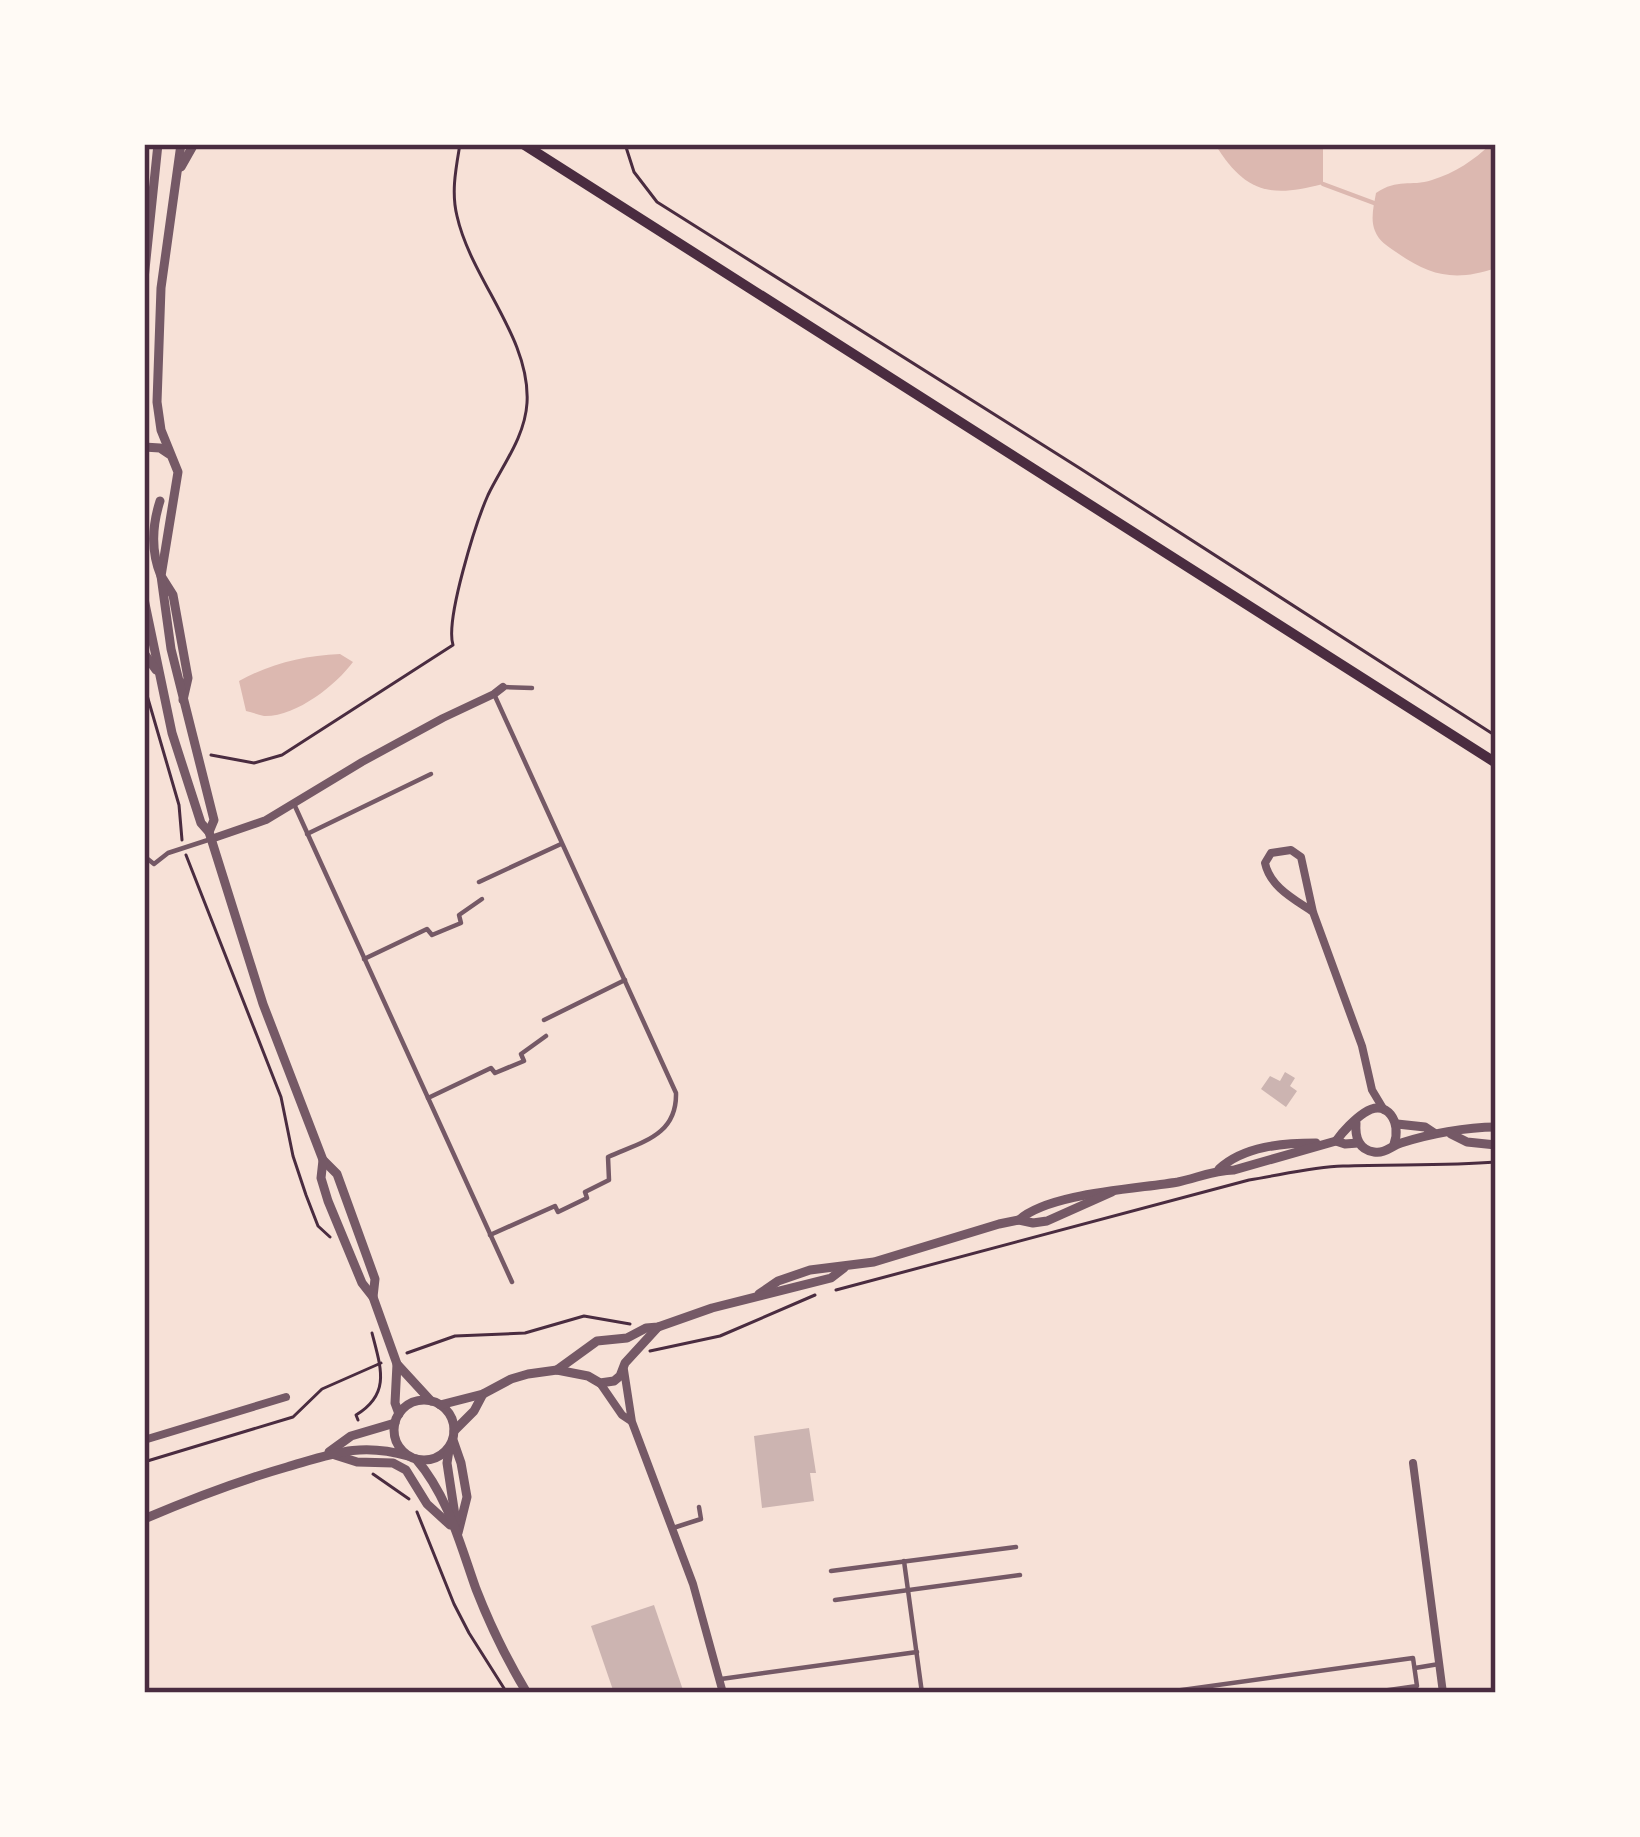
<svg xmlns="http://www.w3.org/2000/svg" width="1640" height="1837" font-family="Overpass,sans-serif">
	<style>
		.water { fill: #dcb8b0 }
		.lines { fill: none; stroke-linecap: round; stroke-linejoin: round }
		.stream { stroke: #dcb8b0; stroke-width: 4.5 }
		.building { fill: #ccb4b1 }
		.path { stroke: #4a2c40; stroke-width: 3 }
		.service { stroke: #755966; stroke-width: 4.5 }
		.minor { stroke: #755966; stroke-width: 8 }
		.tertiary { stroke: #755966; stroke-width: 9 }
		.secondary { stroke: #4a2c40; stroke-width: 10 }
		.neatline { fill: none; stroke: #4a2c40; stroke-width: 4.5 }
	</style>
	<rect width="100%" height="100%" fill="#f7e1d7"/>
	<g class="water">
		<path d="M 1215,144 L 1323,144 L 1323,184 C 1270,198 1245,193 1215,144 Z"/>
		<path d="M 1491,144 L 1496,144 L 1496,268 C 1455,282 1430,276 1396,252 C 1387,246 1379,241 1375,231 C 1370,219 1374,205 1376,193 C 1398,178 1410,187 1432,180 C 1455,173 1474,160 1491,144 Z"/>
		<path d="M 340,654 L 353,662 C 336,685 296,717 264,716 C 258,715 252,712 246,711 L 239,681 C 272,663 303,656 340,654 Z"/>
	</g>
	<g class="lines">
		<path class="stream" d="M 1323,184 L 1374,203"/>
	</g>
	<g class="building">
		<path d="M 1285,1072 L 1295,1078 L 1290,1086 L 1297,1091 L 1286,1107 L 1261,1089 L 1270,1076 L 1280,1081 Z"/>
		<path d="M 809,1428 L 816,1473 L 810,1473 L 814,1501 L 762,1508 L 754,1436 Z"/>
		<path d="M 654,1605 L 684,1693 L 614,1693 L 591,1626 Z"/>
	</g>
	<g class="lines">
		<g class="path">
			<path d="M 625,144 L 634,172 L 657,202 L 1081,469 L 1496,736"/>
			<path d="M 144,685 L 179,805 L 182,840"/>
			<path d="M 144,738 L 145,738"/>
			<path d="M 211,755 L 254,763 L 282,755 L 453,645 C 445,620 476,522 488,495 C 502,466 525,437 527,403 C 531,338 471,279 457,216 C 451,192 456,168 460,144"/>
			<path d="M 186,855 L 281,1097 L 293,1156 L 306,1195 L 318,1226 L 330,1237"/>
			<path d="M 836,1290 L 1249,1180 C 1281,1175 1311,1167 1343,1166 C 1394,1164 1445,1166 1496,1162"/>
			<path d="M 650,1351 L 720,1336 L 815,1295"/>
			<path d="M 407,1353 L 455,1336 L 525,1333 L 584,1316 L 630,1324"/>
			<path d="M 358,1420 L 356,1415 C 391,1394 381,1368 372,1333"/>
			<path d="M 144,1462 L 293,1417 L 322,1389 L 381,1363"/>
			<path d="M 373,1474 L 409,1499"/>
			<path d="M 417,1512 L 454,1604 L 469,1633 L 507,1693"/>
		</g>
		<g class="service">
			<path d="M 503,687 L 532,688"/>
			<path d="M 294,804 L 512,1282"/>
			<path d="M 307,834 L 431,774"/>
			<path d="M 144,856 L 154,864 L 168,853 L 208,840"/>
			<path d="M 479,882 L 561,844"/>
			<path d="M 364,959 L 427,929 L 432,935 L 461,923 L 459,915 L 482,899"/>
			<path d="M 544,1020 L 625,980"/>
			<path d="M 428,1098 L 491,1068 L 495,1073 L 524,1061 L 521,1054 L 546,1036"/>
			<path d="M 490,1235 L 555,1206 L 558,1212 L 587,1198 L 585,1192 L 609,1180 L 608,1157 C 641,1142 677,1136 676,1093 L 494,694"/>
			<path d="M 673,1528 L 701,1519 L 699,1507"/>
			<path d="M 904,1561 L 922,1693"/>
			<path d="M 831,1571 L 1016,1547"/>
			<path d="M 835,1600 L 1020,1575"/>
			<path d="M 1415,1668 L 1439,1664"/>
			<path d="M 721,1679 L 917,1652"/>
			<path d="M 1160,1693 L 1413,1658 L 1417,1686 L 1368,1693"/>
		</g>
		<g class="minor">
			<path d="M 211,839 L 266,820 L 362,762 L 443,718 L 494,694 L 503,687"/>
			<path d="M 1313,912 C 1294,899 1270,887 1265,863 L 1271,853 L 1291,850 L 1301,857 L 1313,912 L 1362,1046 L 1372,1090 L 1384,1110"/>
			<path d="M 624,1370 L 632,1422 L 693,1584 L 723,1693"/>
			<path d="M 600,1383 L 622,1415 L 631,1421"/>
			<path d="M 144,1440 L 286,1397"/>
			<path d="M 1413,1463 L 1443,1693"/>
		</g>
		<g class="tertiary">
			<path d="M 181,144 L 161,288 L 157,402 L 161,430 L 178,472 L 161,576 L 173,595 L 188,678 L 183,700"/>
			<path d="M 181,167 L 194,144"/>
			<path d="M 144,279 L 158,144"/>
			<path d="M 144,447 L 160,448 L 169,454"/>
			<path d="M 160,501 C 152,526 151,552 161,576 L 171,649 L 214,820 L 209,832"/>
			<path d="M 144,599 L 172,733 L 201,823 L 209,832 L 263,1004 L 323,1160 L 337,1174 L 366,1254 L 375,1279 L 373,1297"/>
			<path d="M 144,653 L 156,670"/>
			<path d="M 1356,1123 C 1355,1136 1358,1150 1374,1152 C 1385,1154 1391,1146 1401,1143 C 1429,1134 1466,1127 1496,1127"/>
			<path d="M 1397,1124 L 1425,1127 L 1434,1133"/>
			<path d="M 1451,1134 L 1467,1142 L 1496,1145"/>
			<path d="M 1336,1141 C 1343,1131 1355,1119 1364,1113 C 1387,1097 1402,1123 1394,1144"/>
			<path d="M 323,1160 L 321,1178 L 328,1201 L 362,1283 L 373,1297 L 397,1364 L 431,1401"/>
			<path d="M 1219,1169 C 1244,1146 1283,1143 1316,1143"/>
			<path d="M 1019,1220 C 1049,1193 1137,1189 1178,1182 C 1197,1178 1214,1170 1234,1170 L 1336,1141 L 1345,1144 L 1358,1143"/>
			<path d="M 759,1294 L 778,1281 L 810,1270 L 874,1262 L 999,1224 L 1019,1220 L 1033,1223 L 1047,1221 L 1112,1192"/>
			<path d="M 397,1364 L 395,1403 L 399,1414"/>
			<path d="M 557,1370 L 597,1341 L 627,1338 L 646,1328 L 658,1327 L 712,1308 L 831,1278 L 844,1268"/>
			<circle cx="424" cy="1430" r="30"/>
			<path d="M 440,1405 L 483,1394 L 511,1379 L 528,1374 L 557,1370 L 588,1376 L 600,1383 L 614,1381 L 620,1376 L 625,1363 L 658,1327"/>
			<path d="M 454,1431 L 474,1411 L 483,1394"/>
			<path d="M 453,1440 L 461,1463 L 467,1497 L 458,1533"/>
			<path d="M 449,1450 L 447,1463 L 456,1522"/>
			<path d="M 329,1452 L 351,1436 L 395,1423"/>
			<path d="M 335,1455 L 357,1462 L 393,1463 L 406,1470 L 427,1504 L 450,1525"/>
			<path d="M 416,1459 C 448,1496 460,1544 476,1589 C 490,1625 507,1660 527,1693"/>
			<path d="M 144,1519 C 191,1499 238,1481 287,1467 C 332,1454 360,1442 408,1456"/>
		</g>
		<path class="secondary" d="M 523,144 L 1496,763"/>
	</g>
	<rect width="1640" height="1837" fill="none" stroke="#fffaf5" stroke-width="294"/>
	<rect x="147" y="147" width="1346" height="1543" class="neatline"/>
</svg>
